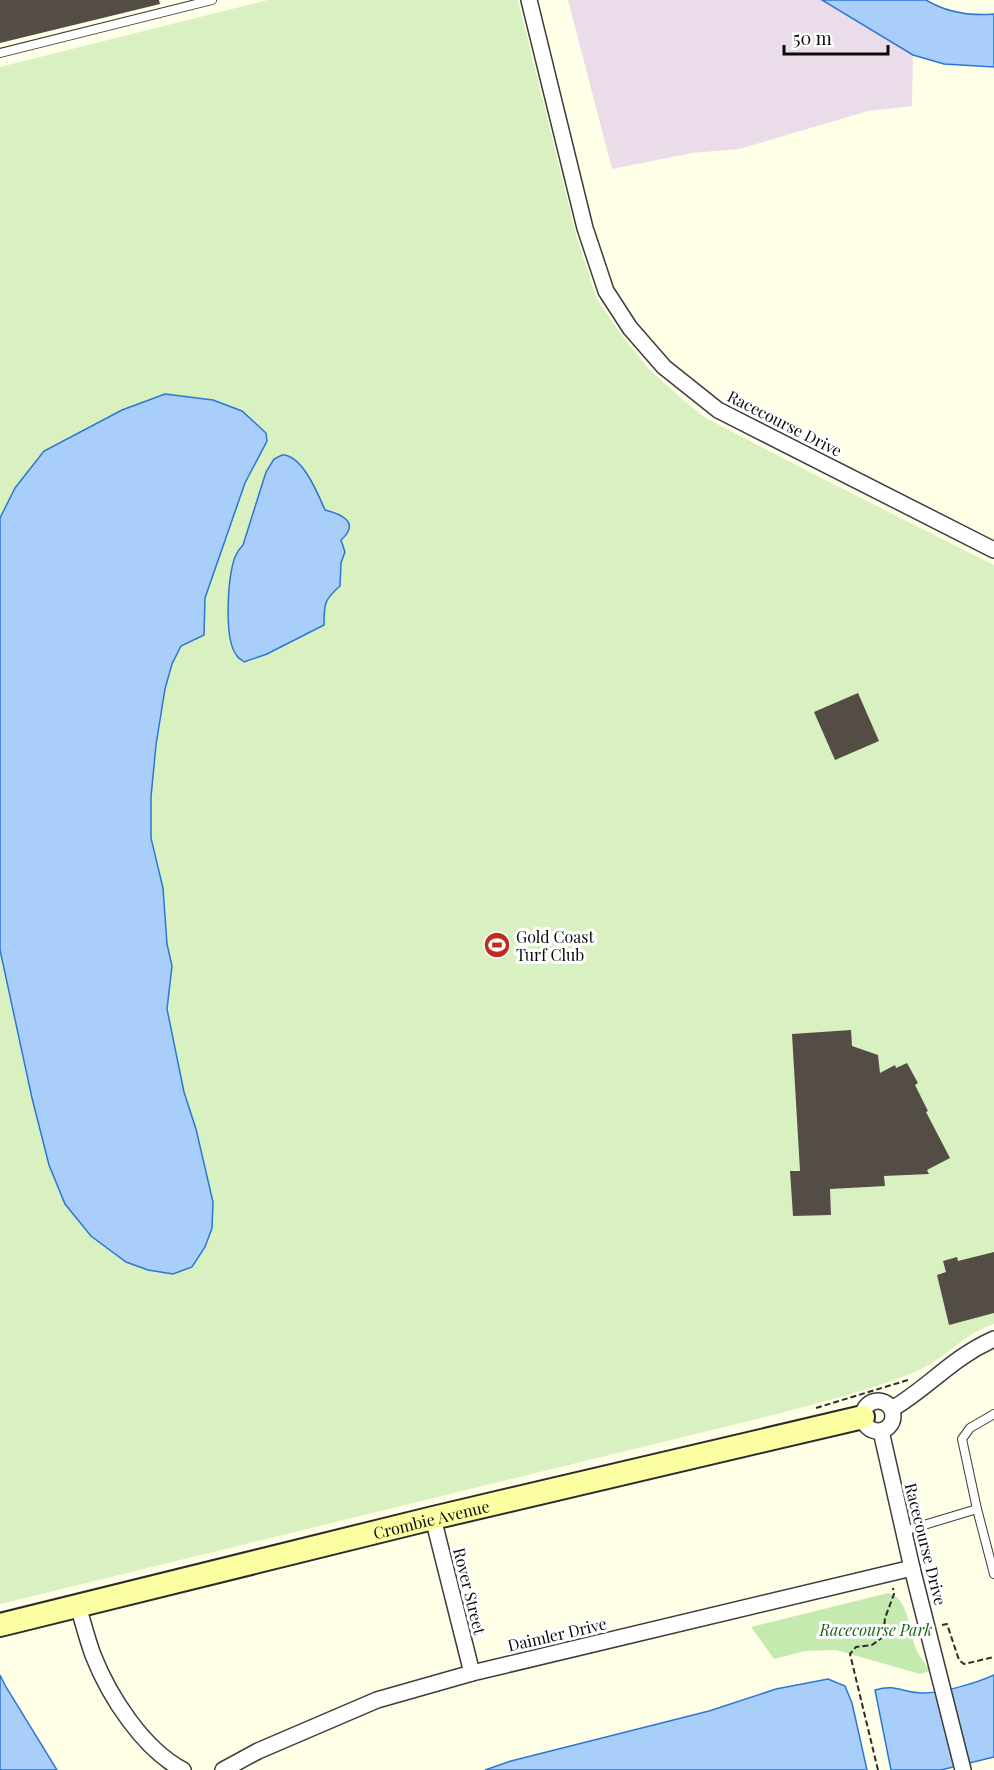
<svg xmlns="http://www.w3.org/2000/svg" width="994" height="1770" font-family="'Playfair Display',serif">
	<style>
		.industrial { fill: #eadce9 }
		.green { fill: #c4eaaf }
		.pitch { fill: #d9f1c1 }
		.water { fill: #a8cef9; stroke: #2c76d4; stroke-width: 1.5 }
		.building { fill: #534d46 }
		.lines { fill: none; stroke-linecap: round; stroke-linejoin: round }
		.lane-casing { stroke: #3d3d3d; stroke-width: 10 }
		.street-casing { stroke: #3d3d3d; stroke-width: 18 }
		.secondary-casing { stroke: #2c2c2c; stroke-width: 26 }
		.path { stroke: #2c2c2c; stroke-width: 2; stroke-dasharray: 6 3; stroke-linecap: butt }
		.lane { stroke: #fff; stroke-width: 8 }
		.street { stroke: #fff; stroke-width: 15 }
		.secondary { stroke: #fbffa1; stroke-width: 22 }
		.labels { text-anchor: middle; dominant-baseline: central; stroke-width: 6; stroke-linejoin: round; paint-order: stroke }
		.street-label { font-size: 16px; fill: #0a0a0a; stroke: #fff }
		.poi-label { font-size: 16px; fill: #0a0a0a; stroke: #fff; text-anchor: start }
		.park-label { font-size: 16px; font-style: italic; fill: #1c6318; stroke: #fff }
	</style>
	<rect width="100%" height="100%" fill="#fffee6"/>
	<path class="industrial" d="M 568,0 L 822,0 L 913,55 L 912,106 L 868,111 L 739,149 L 692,153 L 612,169 Z"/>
	<path class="green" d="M 888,1593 C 908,1597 909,1629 915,1646 C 918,1655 925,1663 930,1671 L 920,1674 L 836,1650 L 805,1651 L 774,1659 L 751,1627 Z"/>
	<path class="pitch" d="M 268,0 L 518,0 L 577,238 L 597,299 L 620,333 L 648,368 L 683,400 L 706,418 L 827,481 L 994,565 L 994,1324 C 964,1333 944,1360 915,1372 C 870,1391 820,1402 773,1415 L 0,1604 L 0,67 Z"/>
	<g class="water">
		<path d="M 822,0 L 926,0 C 946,12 970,16 994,14 L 994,67 L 944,64 L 913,55 Z"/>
		<path d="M 165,394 L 213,400 L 242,411 L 266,433 L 267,441 L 245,483 L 205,598 L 204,635 L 181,646 L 172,664 L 165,689 L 156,745 L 151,797 L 151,838 L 163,888 L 167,944 L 172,966 L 167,1009 L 184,1092 L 196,1129 L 213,1202 L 212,1228 L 205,1247 L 192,1267 L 173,1274 L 148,1270 L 126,1262 L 91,1236 L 65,1204 L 49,1165 L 32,1098 L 0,950 L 0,518 L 15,488 L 44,451 L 122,410 Z"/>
		<path d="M 282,455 C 302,454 318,494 325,510 C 341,514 361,522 341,540 L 345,552 L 341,563 L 340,586 C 324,600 324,604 324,625 L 267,654 L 244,662 C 242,660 239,659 237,656 C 223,639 228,576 235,557 C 237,552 240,548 243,545 L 266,472 L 274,459 Z"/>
		<path d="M 0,1675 L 6,1687 L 57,1770 L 0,1770 Z"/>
		<path d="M 994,1675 L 994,1757 L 941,1770 L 891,1770 L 875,1690 C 897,1684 900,1692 921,1693 C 939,1694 977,1683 994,1675 Z"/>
		<path d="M 828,1679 L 845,1686 L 852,1703 L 867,1770 L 485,1770 L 511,1761 L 709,1711 L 776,1689 Z"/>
	</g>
	<g class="building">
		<path d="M 0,0 L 159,0 L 160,4 L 0,43 Z"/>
		<path d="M 858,693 L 879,741 L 835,760 L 814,712 Z"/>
		<path d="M 851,1030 L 852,1046 L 878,1055 L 880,1073 L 895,1065 L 896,1068 L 907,1063 L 918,1083 L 915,1085 L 928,1111 L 926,1112 L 950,1158 L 927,1170 L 929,1174 L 884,1176 L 885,1186 L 830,1189 L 831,1215 L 793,1216 L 790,1171 L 800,1171 L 792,1034 Z"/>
		<path d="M 994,1252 L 994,1313 L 949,1325 L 937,1275 L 946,1272 L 943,1261 L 957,1257 L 958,1261 Z"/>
	</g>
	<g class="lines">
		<defs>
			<g id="lane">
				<path d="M 0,53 L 212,0"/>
				<path d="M 977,1509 L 994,1574"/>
				<path d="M 904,1531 L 977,1509 L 962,1439 L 970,1428 L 994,1414"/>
			</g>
			<g id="street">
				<path d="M 529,0 L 585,228 L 606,291 L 630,328 L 664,367 L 718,410 L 994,550"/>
				<circle cx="878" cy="1416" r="15"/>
				<path d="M 892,1409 C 929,1387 953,1357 994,1339"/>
				<path d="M 881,1431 L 912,1568 L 963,1770"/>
				<path d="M 433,1518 L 472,1673"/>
				<path d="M 78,1606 C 83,1622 87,1639 93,1655 C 109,1696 143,1749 183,1770"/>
				<path d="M 223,1770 L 258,1751 L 377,1700 L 472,1673 L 912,1568"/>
			</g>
			<g id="secondary">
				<path id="s1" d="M 0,1625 L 433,1518 L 863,1417"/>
			</g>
		</defs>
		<use href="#lane" class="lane-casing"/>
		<use href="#street" class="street-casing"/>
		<use href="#secondary" class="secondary-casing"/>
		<g class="path">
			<path d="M 816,1408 L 908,1380"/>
			<path d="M 942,1625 L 947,1624 L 959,1660 L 964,1664 L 994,1657"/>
			<path d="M 878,1770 L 850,1654 L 856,1647 L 872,1645 L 883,1637 L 885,1618 L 894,1594 L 893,1588"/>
		</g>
		<use href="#lane" class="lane"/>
		<use href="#street" class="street"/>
		<use href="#secondary" class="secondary"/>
	</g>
	<defs>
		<symbol id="stadium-disc" viewBox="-11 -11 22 22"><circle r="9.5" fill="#bf2e1c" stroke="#fff"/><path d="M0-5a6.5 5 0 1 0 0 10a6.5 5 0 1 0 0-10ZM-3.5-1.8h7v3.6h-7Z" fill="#fff"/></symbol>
	</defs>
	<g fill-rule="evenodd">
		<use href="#stadium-disc" x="482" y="930" width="30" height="30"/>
	</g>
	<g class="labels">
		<g class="street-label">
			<text transform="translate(785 423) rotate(27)">Racecourse Drive</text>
			<text stroke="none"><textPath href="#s1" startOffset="444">Crombie Avenue</textPath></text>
			<text transform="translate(926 1544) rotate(76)">Racecourse Drive</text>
			<text transform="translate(470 1591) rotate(76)">Rover Street</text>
			<text transform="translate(557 1634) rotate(-13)">Daimler Drive</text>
		</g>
		<g class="poi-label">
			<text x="516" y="936">Gold Coast<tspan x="516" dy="18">Turf Club</tspan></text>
		</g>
		<g class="park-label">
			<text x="876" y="1629">Racecourse Park</text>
		</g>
	</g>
	<path d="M784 45v9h104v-9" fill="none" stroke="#0a0a0a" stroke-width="3"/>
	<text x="793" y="45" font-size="18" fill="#0a0a0a" stroke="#ffffff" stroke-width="4.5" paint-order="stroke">50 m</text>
</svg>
